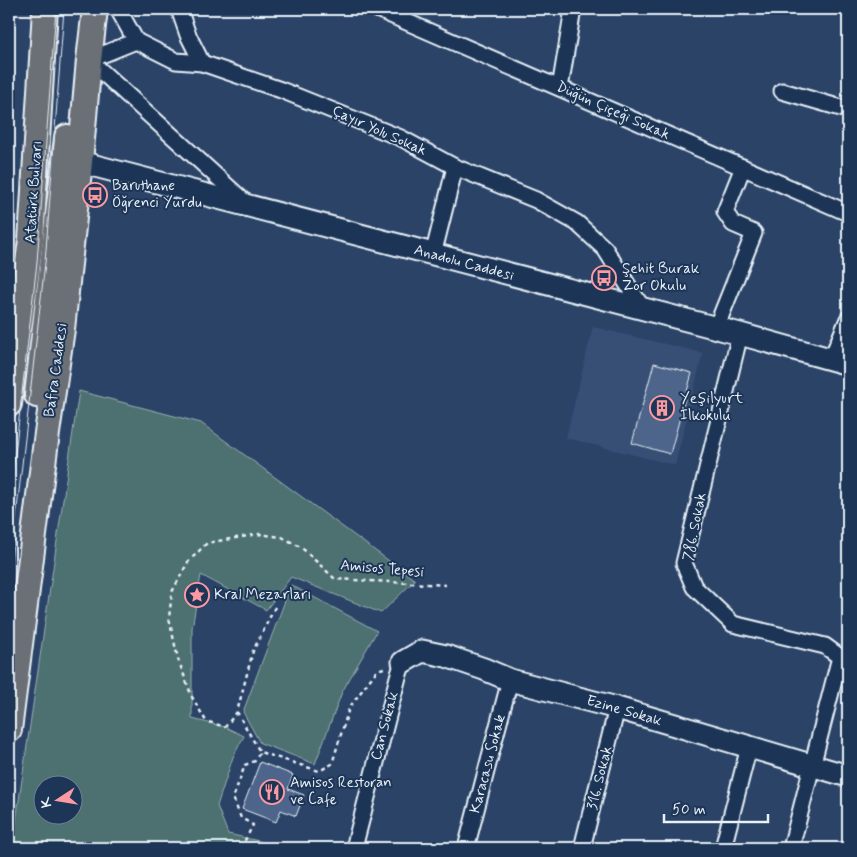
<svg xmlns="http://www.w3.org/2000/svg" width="857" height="857" font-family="Mynerve,sans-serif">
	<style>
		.built { fill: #395075 }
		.green { fill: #4d7071; stroke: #9ab0b4; fill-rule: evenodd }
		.building { fill: #4d658b; stroke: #e8f1f8 }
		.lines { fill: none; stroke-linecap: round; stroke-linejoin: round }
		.street-casing { stroke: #e8f1f8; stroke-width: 19 }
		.secondary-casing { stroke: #e8f1f8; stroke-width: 25 }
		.primary-casing { stroke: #e8f1f8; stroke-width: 28 }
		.path { stroke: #e8f1f8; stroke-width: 2.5; stroke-dasharray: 4 4; stroke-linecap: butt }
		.street { stroke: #1d3557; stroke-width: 15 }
		.secondary { stroke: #1d3557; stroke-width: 21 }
		.primary { stroke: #6b6f75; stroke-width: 24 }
		.tram { stroke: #e8f1f8; stroke-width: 1 }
		.labels { text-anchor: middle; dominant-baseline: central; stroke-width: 4; stroke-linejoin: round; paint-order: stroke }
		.street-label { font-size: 15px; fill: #e8f1f8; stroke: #1d3557 }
		.poi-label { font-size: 15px; fill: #e8f1f8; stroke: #1d3557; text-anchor: start }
	</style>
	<rect width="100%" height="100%" fill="#2b4367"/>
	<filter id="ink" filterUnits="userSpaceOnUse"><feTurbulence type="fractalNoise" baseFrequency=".02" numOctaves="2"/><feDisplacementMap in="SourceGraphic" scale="10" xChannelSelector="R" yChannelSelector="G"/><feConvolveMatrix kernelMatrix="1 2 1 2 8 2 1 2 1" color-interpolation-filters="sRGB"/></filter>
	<g filter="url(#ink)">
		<path class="built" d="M 593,327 L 703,353 L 675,465 L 566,438 Z"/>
		<g class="green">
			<path d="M 79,391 L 201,423 L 415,580 L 381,613 L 291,577 L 266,610 L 201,575 L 192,628 L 192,719 L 225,727 L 244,736 L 233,757 L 217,806 L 228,834 L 272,844 L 272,848 L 12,848 ZM 42,784 L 72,784 L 72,814 L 42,814 Z"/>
			<path d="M 291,585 L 377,631 L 342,692 L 315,764 L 260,743 L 243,712 Z"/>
		</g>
		<g class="building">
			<path d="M 654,363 L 692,373 L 670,454 L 632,443 Z"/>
			<path d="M 260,762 L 293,775 L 288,789 L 304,795 L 296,816 L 281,810 L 276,822 L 242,809 Z"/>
		</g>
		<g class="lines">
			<defs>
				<g id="street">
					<path d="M 118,9 L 136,41 L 176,61 L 202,63 L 281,90 L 401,138 L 455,167 L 536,200 L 577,223 L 605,249 L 643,309"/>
					<path d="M 179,9 L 188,35 L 202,63"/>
					<path d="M 377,9 L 848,213"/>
					<path d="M 89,60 L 248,205"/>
					<path d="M 89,60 L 136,41"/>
					<path d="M 560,88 L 573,9"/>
					<path d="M 782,91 L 848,110"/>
					<path d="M 433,255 L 455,167"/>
					<path d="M 716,328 L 754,233 L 733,224 L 725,212 L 743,167"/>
					<path d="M 740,334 L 684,563 L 694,587 L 733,624 L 825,646 L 840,657 L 791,848"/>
					<path d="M 831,360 L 848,319"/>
					<path d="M 354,848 L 398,677 L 403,662"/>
					<path d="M 466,848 L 510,680"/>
					<path d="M 582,848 L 617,708"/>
					<path d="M 723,848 L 749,747"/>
				</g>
				<g id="secondary">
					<path d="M 80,162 L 740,334 L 848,364"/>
					<path d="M 403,662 L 422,651 L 446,656 L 484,669 L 510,680 L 617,708 L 848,776"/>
				</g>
				<g id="primary">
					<path d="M 37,395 L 67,137"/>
					<path d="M 9,404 L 31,240 L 45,9"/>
					<path d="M 9,730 L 47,433 L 62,329 L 80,162 L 89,60 L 95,9"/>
				</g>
			</defs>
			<use href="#street" class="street-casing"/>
			<use href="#secondary" class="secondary-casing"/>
			<use href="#primary" class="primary-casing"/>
			<g class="path">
				<path d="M 275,607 L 253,651 L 237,712 L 260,752 L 319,771 L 332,764 L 349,708 L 377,670 L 387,667"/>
				<path d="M 237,712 L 225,727 L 206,721 L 192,697 L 178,659 L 169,618 L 172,592 L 188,562 L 207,543 L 259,534 L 282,537 L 302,548 L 335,579 L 446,585"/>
				<path d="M 241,848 L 253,825 L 241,818 L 233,798 L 245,765 L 255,761 L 260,752"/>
			</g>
			<use href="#street" class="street"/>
			<use href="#secondary" class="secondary"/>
			<use href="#primary" class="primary"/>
			<g class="tram">
				<path d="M 9,506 L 37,262 L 56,9"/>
				<path d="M 9,579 L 45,263 L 64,9"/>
			</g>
		</g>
	</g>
	<defs>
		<symbol id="bus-ring" viewBox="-11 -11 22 22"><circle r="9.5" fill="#1d3557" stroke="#ff9aa2" stroke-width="1.5"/><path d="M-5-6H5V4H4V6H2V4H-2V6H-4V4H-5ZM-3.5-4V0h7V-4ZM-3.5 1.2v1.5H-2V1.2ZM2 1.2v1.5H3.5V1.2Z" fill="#ff9aa2"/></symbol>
		<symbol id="building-ring" viewBox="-11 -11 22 22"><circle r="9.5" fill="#1d3557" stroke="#ff9aa2" stroke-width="1.5"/><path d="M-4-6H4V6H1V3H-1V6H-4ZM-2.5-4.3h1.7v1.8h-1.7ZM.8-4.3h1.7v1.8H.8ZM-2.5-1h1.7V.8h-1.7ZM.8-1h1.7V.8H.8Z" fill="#ff9aa2"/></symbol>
		<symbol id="sight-ring" viewBox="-11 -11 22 22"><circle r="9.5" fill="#1d3557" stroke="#ff9aa2" stroke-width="1.5"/><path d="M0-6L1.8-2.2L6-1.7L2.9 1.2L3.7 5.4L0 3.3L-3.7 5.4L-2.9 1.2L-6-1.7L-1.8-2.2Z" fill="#ff9aa2"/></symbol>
		<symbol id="restaurant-ring" viewBox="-11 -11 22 22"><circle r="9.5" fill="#1d3557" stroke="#ff9aa2" stroke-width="1.5"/><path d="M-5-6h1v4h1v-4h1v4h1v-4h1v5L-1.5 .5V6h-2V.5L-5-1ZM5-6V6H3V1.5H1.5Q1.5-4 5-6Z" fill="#ff9aa2"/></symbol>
	</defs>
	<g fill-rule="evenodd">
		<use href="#bus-ring" x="81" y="181" width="28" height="28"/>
		<use href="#bus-ring" x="590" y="264" width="28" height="28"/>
		<use href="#building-ring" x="648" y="394" width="28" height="28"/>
		<use href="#sight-ring" x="183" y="581" width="28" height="28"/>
		<use href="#restaurant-ring" x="258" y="778" width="28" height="28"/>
	</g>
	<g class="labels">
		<g class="street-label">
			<text transform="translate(613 111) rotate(24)">Düğün Çiçeği Sokak</text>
			<text transform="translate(379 131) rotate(24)">Çayır Yolu Sokak</text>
			<text transform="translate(34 192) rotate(-86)">Atatürk Bulvarı</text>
			<text transform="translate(464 263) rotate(15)">Anadolu Caddesi</text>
			<text transform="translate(56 370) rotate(-82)">Bafra Caddesi</text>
			<text transform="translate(695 527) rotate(-79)">786. Sokak</text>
			<text transform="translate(382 569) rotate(5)">Amisos Tepesi</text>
			<text transform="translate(624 711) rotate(16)">Ezine Sokak</text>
			<text transform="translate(385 726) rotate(-75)">Can Sokak</text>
			<text transform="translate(488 764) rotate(-75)">Karacasu Sokak</text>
			<text transform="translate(600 778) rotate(-76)">316. Sokak</text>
		</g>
		<g class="poi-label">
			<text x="112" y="186">Baruthane<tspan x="112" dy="17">Öğrenci Yurdu</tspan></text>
			<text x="622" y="269">Şehit Burak<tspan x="622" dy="17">Zor Okulu</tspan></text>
			<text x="680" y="399">Yeşilyurt<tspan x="680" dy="17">İlkokulu</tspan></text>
			<text x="214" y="595">Kral Mezarları</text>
			<text x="290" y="783">Amisos Restoran<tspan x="290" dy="17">ve Cafe</tspan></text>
		</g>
	</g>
	<rect width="857" height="857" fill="none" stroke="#1d3557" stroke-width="30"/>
	<rect x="15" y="15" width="827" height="827" fill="none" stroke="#e8f1f8" stroke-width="2" filter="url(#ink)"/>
	<g transform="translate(58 800) rotate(258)"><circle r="24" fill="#1d3557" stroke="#6e8097"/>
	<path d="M0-4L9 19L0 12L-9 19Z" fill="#ff9aa2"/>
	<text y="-8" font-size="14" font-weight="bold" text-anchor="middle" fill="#e8f1f8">K</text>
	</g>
	<path d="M664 814v8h104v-8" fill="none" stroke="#e8f1f8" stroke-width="2.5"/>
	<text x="672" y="814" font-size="15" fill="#e8f1f8" stroke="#1d3557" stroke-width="4" paint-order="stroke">50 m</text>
</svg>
